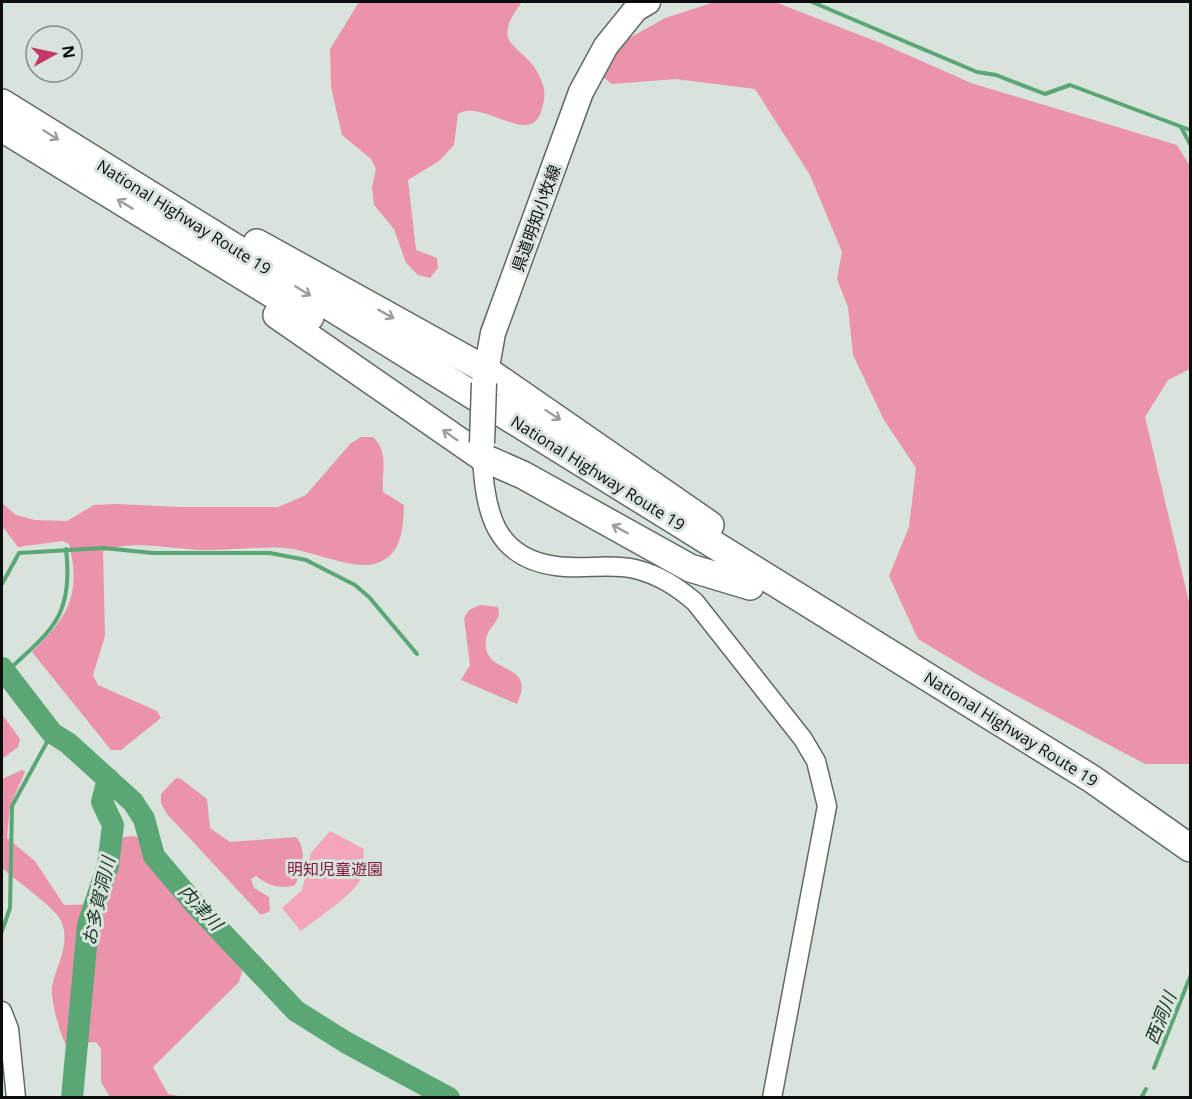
<svg xmlns="http://www.w3.org/2000/svg" width="1192" height="1099" font-family="'Open Sans','Noto Sans JP',sans-serif">
	<style>
		.green { fill: #f3a6ba }
		.forest { fill: #ea93ab }
		.lines { fill: none; stroke-linecap: round; stroke-linejoin: round }
		.stream { stroke: #5aa775; stroke-width: 4 }
		.river { stroke: #5aa775; stroke-width: 22 }
		.minor-casing { stroke: #606a63; stroke-width: 21 }
		.major-casing { stroke: #606a63; stroke-width: 27 }
		.highway-casing { stroke: #606a63; stroke-width: 30 }
		.minor { stroke: #fff; stroke-width: 18 }
		.major { stroke: #fff; stroke-width: 24 }
		.highway { stroke: #fff; stroke-width: 27 }
		.major-bridge-casing { stroke: #606a63; stroke-width: 27; stroke-linecap: butt }
		.major-bridge { stroke: #fff; stroke-width: 24 }
		.oneway { stroke: #9d9e9d }
		.labels { text-anchor: middle; dominant-baseline: central; stroke-width: 6; stroke-linejoin: round; paint-order: stroke }
		.street-label { font-size: 16px; fill: #0a0d0b; stroke: #d8e3db }
		.park-label { font-size: 16px; fill: #811b43; stroke: #d8e3db }
		.water-label { font-size: 18px; font-style: italic; fill: #143621; stroke: #d8e3db }
	</style>
	<rect width="100%" height="100%" fill="#d8e3db"/>
	<path class="green" d="M 330,831 L 364,849 C 363,858 364,870 361,878 C 356,893 316,919 301,931 L 282,908 L 302,890 L 311,853 Z"/>
	<g class="forest">
		<path d="M 359,2 L 522,2 C 484,52 530,41 543,85 C 546,95 544,102 541,112 C 529,147 482,98 458,114 L 454,145 L 439,161 L 408,180 L 416,250 L 437,258 L 438,268 L 430,278 L 418,275 L 406,263 L 394,229 L 374,205 L 372,187 L 376,169 L 371,159 L 342,135 L 331,87 L 330,49 Z"/>
		<path d="M 715,2 L 775,2 L 883,44 L 971,83 L 1177,145 L 1190,166 L 1190,369 L 1168,380 L 1145,417 L 1190,606 L 1190,764 L 1145,764 L 983,678 L 918,639 L 889,576 L 909,527 L 916,468 L 884,420 L 853,355 L 848,307 L 837,279 L 842,252 L 810,175 L 755,89 L 676,79 L 612,84 L 598,73 L 599,55 L 665,18 Z"/>
		<path d="M 361,437 L 373,437 C 390,454 381,471 383,492 L 404,505 C 403,529 402,557 374,564 C 353,569 315,553 293,549 C 266,545 238,550 211,550 C 175,551 137,538 103,551 L 105,636 L 93,675 L 98,685 L 157,711 L 161,718 L 121,750 L 111,750 L 32,652 C 67,618 82,595 69,544 L 62,541 L 18,547 L 2,526 L 2,503 L 16,515 L 35,520 L 67,521 L 94,505 L 116,504 L 181,507 L 278,507 L 306,495 L 350,444 Z"/>
		<path d="M 480,605 L 498,607 L 499,615 C 496,624 487,630 486,639 C 481,678 538,658 517,704 L 461,680 L 470,665 L 464,618 L 469,610 Z"/>
		<path d="M 2,714 L 20,739 L 18,747 L 2,759 Z"/>
		<path d="M 22,770 L 25,772 L 10,806 L 7,838 L 35,861 L 64,905 L 103,904 L 117,846 L 124,837 L 134,836 L 144,841 L 172,886 L 233,952 L 243,968 L 239,982 L 153,1067 L 168,1094 L 184,1097 L 110,1097 L 101,1082 L 101,1049 L 96,1042 L 80,1043 L 70,1051 C 61,1042 50,998 52,986 C 57,963 72,942 60,919 C 54,907 14,879 2,868 L 2,779 Z"/>
		<path d="M 176,778 L 181,779 L 207,799 L 210,828 L 230,842 L 296,837 C 308,851 302,870 295,885 C 281,890 267,885 256,876 L 251,879 L 254,888 L 269,897 L 270,911 L 261,915 L 167,814 L 161,803 L 161,794 Z"/>
	</g>
	<g class="lines">
		<g class="stream">
			<path d="M 812,2 L 977,72 L 996,75 L 1045,94 L 1070,85 L 1190,130"/>
			<path d="M 1181,127 L 1190,144"/>
			<path d="M 2,584 L 19,553 L 103,548 L 153,553 L 270,553 L 306,560 L 355,585 L 369,597 L 417,654"/>
			<path d="M 5,673 C 51,631 74,617 66,549"/>
			<path d="M 2,931 L 10,908 L 12,806 L 52,733"/>
			<path d="M 1154,1068 L 1190,977"/>
			<path d="M 1141,1098 L 1146,1089"/>
		</g>
		<g class="river">
			<path d="M 2,668 L 52,733 L 68,743 L 133,802 L 144,819 L 154,856 L 193,902 L 296,1011 L 347,1043 L 449,1098"/>
			<path d="M 72,1098 L 88,925 L 108,865 L 113,825 L 102,802 L 108,779"/>
		</g>
		<defs>
			<g id="minor">
				<path d="M 482,457 C 485,511 494,558 556,566 C 582,570 610,563 635,569 C 659,575 676,586 695,602 L 803,739 L 816,761 L 827,806 L 772,1098"/>
				<path d="M 2,1011 L 9,1029 L 16,1098"/>
			</g>
			<path id="major" d="M 484,383 L 493,333 L 581,92 L 606,46 L 636,9 L 648,2"/>
			<g id="highway">
				<path d="M 2,103 L 1092,779 L 1190,848"/>
				<path d="M 2,128 L 310,317"/>
				<path d="M 257,243 L 486,370 L 710,525"/>
				<path d="M 277,315 L 482,457 L 523,475 L 690,568 L 750,586"/>
			</g>
		</defs>
		<use href="#minor" class="minor-casing"/>
		<use href="#major" class="major-casing"/>
		<use href="#highway" class="highway-casing"/>
		<use href="#minor" class="minor"/>
		<use href="#major" class="major"/>
		<use href="#highway" class="highway"/>
		<defs>
			<path id="major-bridge" d="M 482,443 L 484,383"/>
		</defs>
		<use href="#major-bridge" class="major-bridge-casing"/>
		<use href="#major-bridge" class="major-bridge"/>
	</g>
	<defs><path id="oneway-shaft" d="M-6 0H5M1.5-3L5.5 0L1.5 3" fill="none" stroke-width="1.6" stroke-linecap="round" stroke-linejoin="round" transform="scale(1.5)"/></defs>
	<g class="oneway">
		<use href="#oneway-shaft" transform="translate(51 135) rotate(32)"/>
		<use href="#oneway-shaft" transform="translate(125 204) rotate(-149)"/>
		<use href="#oneway-shaft" transform="translate(303 291) rotate(32)"/>
		<use href="#oneway-shaft" transform="translate(386 314) rotate(29)"/>
		<use href="#oneway-shaft" transform="translate(553 415) rotate(33)"/>
		<use href="#oneway-shaft" transform="translate(450 435) rotate(-145)"/>
		<use href="#oneway-shaft" transform="translate(620 529) rotate(-151)"/>
	</g>
	<g class="labels">
		<g class="street-label">
			<text transform="translate(184 217) rotate(32)">National Highway Route 19</text>
			<text transform="translate(536 218) rotate(-70)">県道明知小牧線</text>
			<text transform="translate(598 473) rotate(32)">National Highway Route 19</text>
			<text transform="translate(1011 729) rotate(32)">National Highway Route 19</text>
		</g>
		<g class="park-label">
			<text x="335" y="869">明知児童遊園</text>
		</g>
		<g class="water-label">
			<text transform="translate(98 901) rotate(-77)">お多賀洞川</text>
			<text transform="translate(201 907) rotate(47)">内津川</text>
			<text transform="translate(1160 1018) rotate(-68)">西洞川</text>
		</g>
	</g>
	<rect width="1192" height="1099" fill="none" stroke="#0a0d0b" stroke-width="6"/>
	<g transform="translate(54 54) rotate(82)"><circle r="28" fill="#d8e3db" stroke="#868d88" stroke-width="1.5"/>
	<path d="M0-4.5L10 22L0 15L-10 22Z" fill="#c4386c"/>
	<text y="-9" font-size="16" font-weight="bold" text-anchor="middle" fill="#0a0d0b">N</text>
	</g>
</svg>
